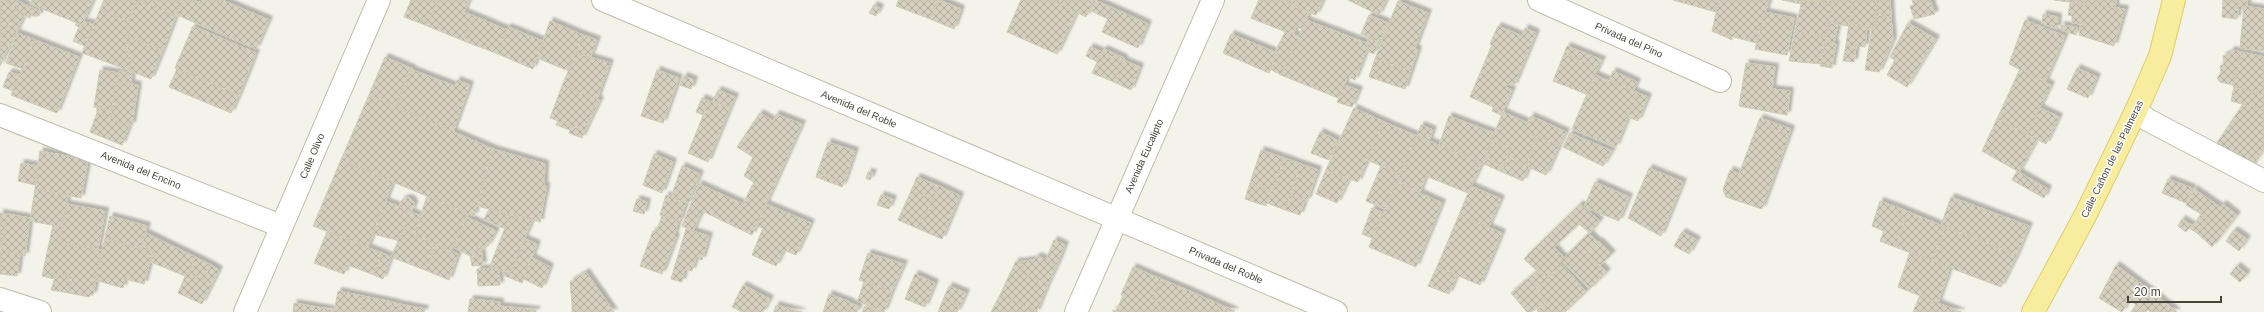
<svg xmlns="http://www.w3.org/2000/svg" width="2264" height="312" font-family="Arial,sans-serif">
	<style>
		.building { fill: url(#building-cross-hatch); stroke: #d0c9b4; filter: url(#shadow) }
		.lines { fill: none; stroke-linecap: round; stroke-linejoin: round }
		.minor-casing { stroke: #bfbcad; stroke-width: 24 }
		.major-casing { stroke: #ddcc6f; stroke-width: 24 }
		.minor { stroke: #fff; stroke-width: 22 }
		.major { stroke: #f8ec9f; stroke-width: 22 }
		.labels { text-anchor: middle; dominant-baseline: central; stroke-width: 3; stroke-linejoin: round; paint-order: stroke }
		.street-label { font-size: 10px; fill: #484439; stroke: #fff }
	</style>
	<defs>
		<pattern id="building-cross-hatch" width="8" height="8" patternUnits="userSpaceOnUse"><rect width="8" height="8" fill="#d5d0c0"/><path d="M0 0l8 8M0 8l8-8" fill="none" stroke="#afaa9d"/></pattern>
		<filter id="shadow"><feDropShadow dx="3.5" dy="-3.5" stdDeviation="1" flood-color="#0004"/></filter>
	</defs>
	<rect width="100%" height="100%" fill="#f4f3ea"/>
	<g class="building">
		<path d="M 0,0 L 17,7 L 0,42 Z"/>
		<path d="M 2,0 L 16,0 L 28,6 L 25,14 L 15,10 L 17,7 Z"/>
		<path d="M 32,0 L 93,0 L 82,25 L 30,4 Z"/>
		<path d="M 104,0 L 131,0 L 136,2 L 128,21 L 100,10 Z"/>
		<path d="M 139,0 L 158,0 L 156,8 L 153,8 Z"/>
		<path d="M 158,0 L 183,0 L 176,16 L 156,8 Z"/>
		<path d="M 183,0 L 194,0 L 201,3 L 202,0 L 222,0 L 269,20 L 256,49 L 177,15 Z"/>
		<path d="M 411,0 L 438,0 L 428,23 L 421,19 L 420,23 L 404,17 Z"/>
		<path d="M 438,0 L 469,0 L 464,12 L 474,16 L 464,41 L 420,23 L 421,19 L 428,23 Z"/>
		<path d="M 899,0 L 938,0 L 930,19 L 896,6 Z"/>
		<path d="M 939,0 L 961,9 L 954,29 L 930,19 Z"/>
		<path d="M 1021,0 L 1051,0 L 1077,12 L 1057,54 L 1007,32 Z"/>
		<path d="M 1051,0 L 1094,0 L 1086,17 Z"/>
		<path d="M 1094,0 L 1113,8 L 1108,19 L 1089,10 Z"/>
		<path d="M 1259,0 L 1280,0 L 1309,13 L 1302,29 L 1296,27 L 1293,35 L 1251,18 Z"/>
		<path d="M 1283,0 L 1323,0 L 1316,15 Z"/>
		<path d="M 1348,0 L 1386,0 L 1379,15 Z"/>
		<path d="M 1673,0 L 1719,0 L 1716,12 Z"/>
		<path d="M 1719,0 L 1769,0 L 1756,43 L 1712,31 Z"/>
		<path d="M 1782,0 L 1802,0 L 1801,4 Z"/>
		<path d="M 1802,0 L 1832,4 L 1826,37 L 1795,32 Z"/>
		<path d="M 1810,0 L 1832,0 L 1831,4 Z"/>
		<path d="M 1832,0 L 1852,0 L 1848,26 L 1829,23 Z"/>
		<path d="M 1852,0 L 1877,0 L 1875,30 L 1866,28 L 1867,26 L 1849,24 Z"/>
		<path d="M 1877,0 L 1890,0 L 1891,17 L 1876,15 Z"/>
		<path d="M 1912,0 L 1930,0 L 1935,14 L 1914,19 L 1910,6 L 1914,5 Z"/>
		<path d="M 2054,0 L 2116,0 L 2115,8 Z"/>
		<path d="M 2223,0 L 2239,0 L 2237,19 L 2222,17 Z"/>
		<path d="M 2239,0 L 2247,0 L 2247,7 L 2244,6 L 2244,10 L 2237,9 Z"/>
		<path d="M 138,1 L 176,16 L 163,50 L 128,37 L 126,34 L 130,22 L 128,21 Z"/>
		<path d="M 1398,1 L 1428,13 L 1415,48 L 1418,50 L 1411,71 L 1375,59 Z"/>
		<path d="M 2070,3 L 2125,9 L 2114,46 L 2079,35 L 2081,24 L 2072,23 L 2072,16 L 2068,15 Z"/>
		<path d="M 874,5 L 880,8 L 876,16 L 869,13 Z"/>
		<path d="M 28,6 L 35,9 L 30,18 L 24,15 Z"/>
		<path d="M 2244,6 L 2264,9 L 2264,51 L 2240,48 Z"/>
		<path d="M 1113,8 L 1148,24 L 1138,48 L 1102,32 Z"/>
		<path d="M 35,9 L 40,10 L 39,16 L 32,16 Z"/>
		<path d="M 15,10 L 25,14 L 0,66 L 0,42 Z"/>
		<path d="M 100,10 L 130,22 L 126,34 L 129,35 L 126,42 L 131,44 L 125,51 L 130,53 L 128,58 L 132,60 L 128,70 L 82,53 Z"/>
		<path d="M 1765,12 L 1794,18 L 1787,55 L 1755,49 Z"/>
		<path d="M 2043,14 L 2058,17 L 2057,29 L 2042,24 Z"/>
		<path d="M 1369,15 L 1388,23 L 1379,42 L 1361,34 Z"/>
		<path d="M 1876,15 L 1891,17 L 1893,40 L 1879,72 L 1865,70 L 1872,29 L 1875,30 Z"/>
		<path d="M 474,16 L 507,30 L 498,54 L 464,41 Z"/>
		<path d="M 1306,20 L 1369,44 L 1355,80 L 1348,77 L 1338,98 L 1281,75 Z"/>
		<path d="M 2025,20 L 2065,36 L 2045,82 L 2009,64 Z"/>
		<path d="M 550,21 L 583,35 L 569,71 L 537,58 Z"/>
		<path d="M 84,22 L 94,24 L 85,46 L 73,41 L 79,27 L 75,25 L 77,23 L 82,25 Z"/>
		<path d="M 1829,23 L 1838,24 L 1834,43 L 1825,42 Z"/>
		<path d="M 1908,23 L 1936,39 L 1907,87 L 1887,75 L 1895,60 L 1890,57 Z"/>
		<path d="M 1849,24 L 1867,26 L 1865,47 L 1846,45 Z"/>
		<path d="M 2061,25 L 2077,27 L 2076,35 L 2061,30 Z"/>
		<path d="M 193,26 L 256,53 L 239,95 L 175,68 Z"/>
		<path d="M 1498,26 L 1522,36 L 1525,28 L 1536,33 L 1514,86 L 1508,84 L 1506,87 L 1512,90 L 1503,111 L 1470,97 L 1492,45 L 1490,44 Z"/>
		<path d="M 508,27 L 543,41 L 533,69 L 498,54 Z"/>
		<path d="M 1712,31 L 1732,37 L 1732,40 Z"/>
		<path d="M 1285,32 L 1299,36 L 1281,75 L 1270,69 L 1277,53 L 1275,52 Z"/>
		<path d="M 1795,32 L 1826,37 L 1821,64 L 1789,61 Z"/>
		<path d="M 17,33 L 35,40 L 23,69 L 6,63 Z"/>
		<path d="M 1231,34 L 1277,53 L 1269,73 L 1223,53 Z"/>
		<path d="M 583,35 L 597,40 L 590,58 L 576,53 Z"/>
		<path d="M 128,37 L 163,50 L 151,79 L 128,70 L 132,60 L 128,58 L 130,53 L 125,51 L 131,44 L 126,42 Z"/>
		<path d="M 1369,38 L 1379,42 L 1374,54 L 1367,51 L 1369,44 L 1367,43 Z"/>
		<path d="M 35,40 L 79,57 L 57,113 L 11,95 Z"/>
		<path d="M 1825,42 L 1836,44 L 1832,65 L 1821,64 Z"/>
		<path d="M 1846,45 L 1856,46 L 1854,62 L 1843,61 Z"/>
		<path d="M 1567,46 L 1602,60 L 1598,68 L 1564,54 Z"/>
		<path d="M 1090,47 L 1102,52 L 1097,62 L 1086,56 Z"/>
		<path d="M 1104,49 L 1124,58 L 1123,62 L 1102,52 Z"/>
		<path d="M 2231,50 L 2242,52 L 2233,85 L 2220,82 L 2217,78 L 2221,73 L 2220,66 L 2224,64 L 2223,56 L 2230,53 Z"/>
		<path d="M 1102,52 L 1123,62 L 1114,82 L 1092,73 Z"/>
		<path d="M 2242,52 L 2264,57 L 2264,95 L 2233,87 Z"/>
		<path d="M 576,53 L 610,63 L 597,99 L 562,86 Z"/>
		<path d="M 1564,54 L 1598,68 L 1586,94 L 1553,81 Z"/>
		<path d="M 385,57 L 413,69 L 410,69 L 396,107 L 369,95 Z"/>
		<path d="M 1375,59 L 1411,71 L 1405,89 L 1369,77 Z"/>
		<path d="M 1123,60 L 1140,67 L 1131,90 L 1114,82 Z"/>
		<path d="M 1746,63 L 1775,67 L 1772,89 L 1790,91 L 1787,115 L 1739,106 Z"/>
		<path d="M 1821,64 L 1832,65 L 1832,68 L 1820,66 Z"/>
		<path d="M 2077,68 L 2097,77 L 2088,98 L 2067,89 Z"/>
		<path d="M 177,69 L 239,95 L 231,113 L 169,87 Z"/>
		<path d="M 410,69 L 455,86 L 457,80 L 470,85 L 453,132 L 396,107 Z"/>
		<path d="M 2020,69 L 2051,85 L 2027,134 L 1997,119 Z"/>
		<path d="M 100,70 L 119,73 L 112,110 L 94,107 Z"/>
		<path d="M 657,70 L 679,78 L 663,123 L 641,116 Z"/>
		<path d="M 119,71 L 132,72 L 131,84 L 118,82 Z"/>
		<path d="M 1613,71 L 1637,82 L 1633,91 L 1609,81 Z"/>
		<path d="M 9,72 L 19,75 L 13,91 L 3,87 Z"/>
		<path d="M 1595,75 L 1638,93 L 1616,147 L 1572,129 Z"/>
		<path d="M 684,76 L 694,80 L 691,89 L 680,85 Z"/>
		<path d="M 116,82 L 138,85 L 132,125 L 110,121 Z"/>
		<path d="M 1344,85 L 1359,90 L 1352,107 L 1337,102 Z"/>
		<path d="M 562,86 L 597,99 L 585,131 L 550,118 Z"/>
		<path d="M 2234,87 L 2264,95 L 2264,110 L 2231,101 Z"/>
		<path d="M 718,90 L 735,97 L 730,108 L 713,101 Z"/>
		<path d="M 1638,93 L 1648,97 L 1638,121 L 1628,117 Z"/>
		<path d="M 369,95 L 493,149 L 474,216 L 341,160 Z"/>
		<path d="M 702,98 L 709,101 L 703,115 L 696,112 Z"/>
		<path d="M 597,99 L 600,100 L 585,131 Z"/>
		<path d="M 709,101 L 730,108 L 708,162 L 688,153 Z"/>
		<path d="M 2243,104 L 2264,110 L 2264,149 L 2248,172 L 2215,146 Z"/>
		<path d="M 1493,107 L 1503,111 L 1501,115 L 1492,111 Z"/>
		<path d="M 97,108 L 112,110 L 111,118 L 97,113 Z"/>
		<path d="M 1354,108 L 1384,122 L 1358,182 L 1326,170 Z"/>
		<path d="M 2040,108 L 2059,117 L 2046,144 L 2027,134 Z"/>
		<path d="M 1503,112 L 1528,123 L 1524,131 L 1538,136 L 1526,166 L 1507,157 L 1511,148 L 1492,141 L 1485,158 L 1503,166 L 1502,172 L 1482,163 Z"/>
		<path d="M 97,113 L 111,118 L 110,121 L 130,124 L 122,145 L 90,132 Z"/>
		<path d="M 760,113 L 773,121 L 776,114 L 802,124 L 752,235 L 702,211 L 693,231 L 682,226 L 699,184 L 743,204 L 754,182 L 744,176 L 753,157 L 737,147 Z"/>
		<path d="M 1449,116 L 1494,133 L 1482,163 L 1439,145 Z"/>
		<path d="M 1531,116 L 1566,132 L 1559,146 L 1524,131 Z"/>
		<path d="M 1760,118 L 1791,129 L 1789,135 L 1758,123 Z"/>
		<path d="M 1997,119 L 2037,139 L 2019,172 L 1982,151 Z"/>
		<path d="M 558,121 L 585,131 L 582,138 L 569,133 L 570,130 L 556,125 Z"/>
		<path d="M 1384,122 L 1417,136 L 1400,174 L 1367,160 Z"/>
		<path d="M 1758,123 L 1789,135 L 1762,209 L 1726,197 L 1723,190 L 1730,170 L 1739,174 Z"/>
		<path d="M 1421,125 L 1433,130 L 1429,141 L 1417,136 Z"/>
		<path d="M 1320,132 L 1337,140 L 1329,160 L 1311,153 Z"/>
		<path d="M 1570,133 L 1612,151 L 1603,166 L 1563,147 Z"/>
		<path d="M 1417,136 L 1482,163 L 1468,193 L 1426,176 L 1420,192 L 1396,182 Z"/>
		<path d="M 1538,136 L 1559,146 L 1546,175 L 1526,166 Z"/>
		<path d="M 1492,141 L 1511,148 L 1503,166 L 1485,158 Z"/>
		<path d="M 828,142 L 855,151 L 844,183 L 817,173 Z"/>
		<path d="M 493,149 L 545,164 L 544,186 L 546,186 L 546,189 L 540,220 L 541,222 L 477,206 Z"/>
		<path d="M 1261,150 L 1284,158 L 1273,191 L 1250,183 Z"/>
		<path d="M 40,151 L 88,160 L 81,198 L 35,189 Z"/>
		<path d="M 654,154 L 673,162 L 662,193 L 643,185 Z"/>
		<path d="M 1507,157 L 1529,167 L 1523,181 L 1502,172 Z"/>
		<path d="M 1284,158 L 1301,164 L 1285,210 L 1267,203 L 1271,191 L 1273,191 Z"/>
		<path d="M 341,160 L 393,182 L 368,247 L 313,226 Z"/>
		<path d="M 21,163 L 38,166 L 35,185 L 18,181 Z"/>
		<path d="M 1301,164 L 1318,170 L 1307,201 L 1290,195 Z"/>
		<path d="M 682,166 L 700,174 L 688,204 L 671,197 Z"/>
		<path d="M 1381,166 L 1400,174 L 1385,209 L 1366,201 Z"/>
		<path d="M 1649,168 L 1683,182 L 1661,236 L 1628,218 Z"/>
		<path d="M 1326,170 L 1349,179 L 1337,203 L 1316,194 Z"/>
		<path d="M 2017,171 L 2048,189 L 2044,198 L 2012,180 Z"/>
		<path d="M 868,172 L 873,173 L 870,180 L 866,178 Z"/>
		<path d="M 817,173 L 844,183 L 842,187 L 816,177 Z"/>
		<path d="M 917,177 L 939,186 L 933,199 L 911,191 Z"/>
		<path d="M 2168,179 L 2192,188 L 2186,203 L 2162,193 Z"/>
		<path d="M 1396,182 L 1442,203 L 1416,267 L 1369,247 Z"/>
		<path d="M 1595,182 L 1629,197 L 1619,221 L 1584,207 Z"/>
		<path d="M 1250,183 L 1271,191 L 1266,206 L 1245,199 Z"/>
		<path d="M 939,186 L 960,196 L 942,239 L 919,229 Z"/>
		<path d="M 1471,186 L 1501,199 L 1488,228 L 1459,215 Z"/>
		<path d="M 35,189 L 68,195 L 62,227 L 30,221 Z"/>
		<path d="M 2194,189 L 2210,200 L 2201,214 L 2186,205 Z"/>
		<path d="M 911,191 L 933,199 L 919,229 L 898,220 Z"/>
		<path d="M 666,195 L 686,203 L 680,221 L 660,215 Z"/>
		<path d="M 881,195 L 893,199 L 889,209 L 877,205 Z"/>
		<path d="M 1290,195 L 1305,200 L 1300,215 L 1285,210 Z"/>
		<path d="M 427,196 L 469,214 L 451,251 L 414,235 Z"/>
		<path d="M 1951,197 L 2029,226 L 2017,255 L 1941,225 Z"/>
		<circle cx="407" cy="205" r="7"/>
		<path d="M 637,199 L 647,202 L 644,214 L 633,211 Z"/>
		<path d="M 2210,200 L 2220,207 L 2223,204 L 2237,215 L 2212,247 L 2197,233 L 2208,219 L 2201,214 Z"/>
		<path d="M 385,201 L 400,207 L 405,212 L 412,210 L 400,241 L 373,234 Z"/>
		<path d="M 1880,201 L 1899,208 L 1896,214 L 1906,218 L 1895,247 L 1880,241 L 1884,231 L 1872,226 Z"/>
		<path d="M 66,204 L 105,211 L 98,249 L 60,243 Z"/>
		<path d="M 766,204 L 811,223 L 796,255 L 784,250 L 776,266 L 752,255 L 763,228 L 757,226 Z"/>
		<path d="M 1580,204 L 1600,221 L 1590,233 L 1579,224 L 1554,247 L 1564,258 L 1560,262 L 1562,264 L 1547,277 L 1540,269 L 1537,271 L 1524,259 Z"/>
		<path d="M 1372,208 L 1383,213 L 1372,238 L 1362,234 Z"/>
		<path d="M 1899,208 L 1945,227 L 1932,261 L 1895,247 L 1906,218 L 1896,214 Z"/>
		<path d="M 489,209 L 510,215 L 506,227 L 503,228 L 484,219 Z"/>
		<path d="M 411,212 L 421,216 L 414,235 L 434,244 L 430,253 L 433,254 L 425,270 L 391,257 Z"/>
		<path d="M 0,213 L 7,214 L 1,249 L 0,249 Z"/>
		<path d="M 7,214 L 30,218 L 25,256 L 1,250 Z"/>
		<path d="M 2201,214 L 2208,219 L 2197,233 L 2189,228 L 2186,232 L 2178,226 L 2182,219 L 2193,226 Z"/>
		<path d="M 510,215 L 532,220 L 510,274 L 490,266 Z"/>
		<path d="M 1459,215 L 1502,233 L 1480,285 L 1437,267 Z"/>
		<path d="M 110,216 L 147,226 L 140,249 L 105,238 Z"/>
		<path d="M 662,216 L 679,221 L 674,236 L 676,237 L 662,274 L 640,266 L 653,231 L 656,232 Z"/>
		<path d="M 467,217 L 496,231 L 488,246 L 486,245 L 483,250 L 478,247 L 472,257 L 453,247 Z"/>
		<path d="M 53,225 L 62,227 L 60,243 L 102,250 L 93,295 L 90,295 L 89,297 L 69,293 L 72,277 L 56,274 L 55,279 L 42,276 Z"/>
		<path d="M 1945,227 L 2017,255 L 2001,287 L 1932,261 Z"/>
		<path d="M 686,229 L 709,236 L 702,260 L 696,258 L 692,271 L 685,269 L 682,282 L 671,279 Z"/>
		<path d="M 2234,230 L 2247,239 L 2239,251 L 2226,241 Z"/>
		<path d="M 327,232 L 382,253 L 374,275 L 348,265 L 344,274 L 314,263 Z"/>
		<path d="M 1682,232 L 1697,240 L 1689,254 L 1674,246 Z"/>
		<path d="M 146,233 L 195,257 L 189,273 L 187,272 L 185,276 L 151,262 L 155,252 L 141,246 Z"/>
		<path d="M 1589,233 L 1598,242 L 1587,253 L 1607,272 L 1590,289 L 1561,261 Z"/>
		<path d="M 105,238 L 140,249 L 141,246 L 153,251 L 144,284 L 125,279 L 123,288 L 95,280 Z"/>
		<path d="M 525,239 L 537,244 L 522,283 L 503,275 L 504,272 L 510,274 Z"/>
		<path d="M 1054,240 L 1065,245 L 1057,265 L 1046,260 Z"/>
		<path d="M 1599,241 L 1612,254 L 1600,265 L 1587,253 Z"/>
		<path d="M 434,244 L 458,254 L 449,280 L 425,270 L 433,254 L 430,253 Z"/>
		<path d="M 478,247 L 481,248 L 483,265 L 472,266 L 470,256 L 472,257 Z"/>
		<path d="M 0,249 L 9,251 L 8,253 L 20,255 L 17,276 L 0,274 Z"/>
		<path d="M 1910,252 L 1950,268 L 1938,303 L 1898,287 Z"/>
		<path d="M 382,253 L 391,257 L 383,279 L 374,275 Z"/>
		<path d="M 868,253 L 904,264 L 892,291 L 859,280 Z"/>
		<path d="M 1038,256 L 1057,265 L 1048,284 L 1020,273 L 1024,265 L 1017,262 L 1033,260 Z"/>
		<path d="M 195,257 L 211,265 L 203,280 L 189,273 Z"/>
		<path d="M 531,257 L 550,267 L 542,288 L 524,279 Z"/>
		<path d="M 1016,261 L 1024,265 L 1020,273 L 1048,284 L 1037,311 L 1000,295 Z"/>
		<path d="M 1562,264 L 1586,292 L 1565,312 L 1538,312 L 1537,310 L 1547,302 L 1536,288 Z"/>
		<path d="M 211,265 L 219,270 L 212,284 L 203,280 Z"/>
		<path d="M 2116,265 L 2144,286 L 2132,300 L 2107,283 Z"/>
		<path d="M 2237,266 L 2247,274 L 2240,282 L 2230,274 Z"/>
		<path d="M 1133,267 L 1161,279 L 1152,299 L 1163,303 L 1159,312 L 1113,312 L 1113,310 L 1116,311 L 1123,296 L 1121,295 Z"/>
		<path d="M 1437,267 L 1457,275 L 1449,294 L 1428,286 Z"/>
		<path d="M 499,268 L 500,285 L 478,286 L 477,269 Z"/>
		<path d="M 1540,269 L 1548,278 L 1536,288 L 1529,278 Z"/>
		<path d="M 187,272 L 212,284 L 202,304 L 178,293 Z"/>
		<path d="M 586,272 L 614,312 L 578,312 L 572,303 L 570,282 Z"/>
		<path d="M 56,274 L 72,277 L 69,293 L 51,290 Z"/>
		<path d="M 915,274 L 935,283 L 925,307 L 905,299 Z"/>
		<path d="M 1529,278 L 1547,302 L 1531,312 L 1527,312 L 1511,293 Z"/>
		<path d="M 1161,279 L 1192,292 L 1183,312 L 1159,312 L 1163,303 L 1152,299 Z"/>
		<path d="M 864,282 L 892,291 L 884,312 L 860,302 L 858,300 Z"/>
		<path d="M 2107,283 L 2130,299 L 2122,312 L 2099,298 Z"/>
		<path d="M 743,285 L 770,299 L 763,312 L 742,312 L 732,307 Z"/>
		<path d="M 949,286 L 966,293 L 960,306 L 943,300 Z"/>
		<path d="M 2144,286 L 2161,299 L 2151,312 L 2148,310 L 2145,312 L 2131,301 Z"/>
		<path d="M 338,291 L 363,296 L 361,312 L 334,312 Z"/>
		<path d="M 1192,292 L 1221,305 L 1218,312 L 1183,312 Z"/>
		<path d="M 829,294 L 850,302 L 847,312 L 823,312 Z"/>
		<path d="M 1000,295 L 1037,311 L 1037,312 L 991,312 Z"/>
		<path d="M 1920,295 L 1938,303 L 1961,312 L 1913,312 Z"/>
		<path d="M 363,296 L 392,302 L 390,312 L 361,312 Z"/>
		<path d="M 470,299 L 500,302 L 499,312 L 468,312 Z"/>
		<path d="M 2161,299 L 2163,301 L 2177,312 L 2151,312 Z"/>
		<path d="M 943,300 L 960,306 L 957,312 L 938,312 Z"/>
		<path d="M 392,302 L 399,304 L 397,312 L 390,312 Z"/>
		<path d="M 294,303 L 335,310 L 334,312 L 293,312 Z"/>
		<path d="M 572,303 L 578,312 L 572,312 Z"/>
		<path d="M 850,303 L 859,306 L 857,312 L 847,312 Z"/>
		<path d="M 399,304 L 425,309 L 424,312 L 397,312 Z"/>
		<path d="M 776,305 L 802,312 L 774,312 Z"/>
		<path d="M 1221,305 L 1235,311 L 1218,312 Z"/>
		<path d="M 2136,305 L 2145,312 L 2131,312 Z"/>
		<path d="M 500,306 L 536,310 L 536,312 L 499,312 Z"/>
		<path d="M 865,306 L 876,310 L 882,312 L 862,312 Z"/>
	</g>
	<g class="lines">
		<defs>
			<g id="minor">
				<path d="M 603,0 L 1336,312"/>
				<path d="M 1539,0 L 1720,81"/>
				<path d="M 2136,111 L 2148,120 L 2264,181"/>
				<path d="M 0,115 L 281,226"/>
				<path d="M 0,299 L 40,312"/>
				<path d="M 245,312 L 379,0"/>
				<path d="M 1076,312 L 1213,0"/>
			</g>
			<path id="major" d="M 2033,312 L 2085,216 L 2136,111 L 2160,56 L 2174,0"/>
		</defs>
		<use href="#minor" class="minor-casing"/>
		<use href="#major" class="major-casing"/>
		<use href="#minor" class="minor"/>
		<use href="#major" class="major"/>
	</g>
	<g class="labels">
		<g class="street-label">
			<text transform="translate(1629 40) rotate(24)">Privada del Pino</text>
			<text transform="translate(859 109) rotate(23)">Avenida del Roble</text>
			<text transform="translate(312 156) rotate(-67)">Calle Olivo</text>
			<text transform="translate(1144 156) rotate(-66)">Avenida Eucalipto</text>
			<text transform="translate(2112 159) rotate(-64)">Calle Cañon de las Palmeras</text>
			<text transform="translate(141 170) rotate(22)">Avenida del Encino</text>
			<text transform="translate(1226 265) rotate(23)">Privada del Roble</text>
		</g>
	</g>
	<path d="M2128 296v6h93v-6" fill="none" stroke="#484439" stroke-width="2"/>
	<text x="2134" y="296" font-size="12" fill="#484439" stroke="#ffffff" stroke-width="3" paint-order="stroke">20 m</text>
</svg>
